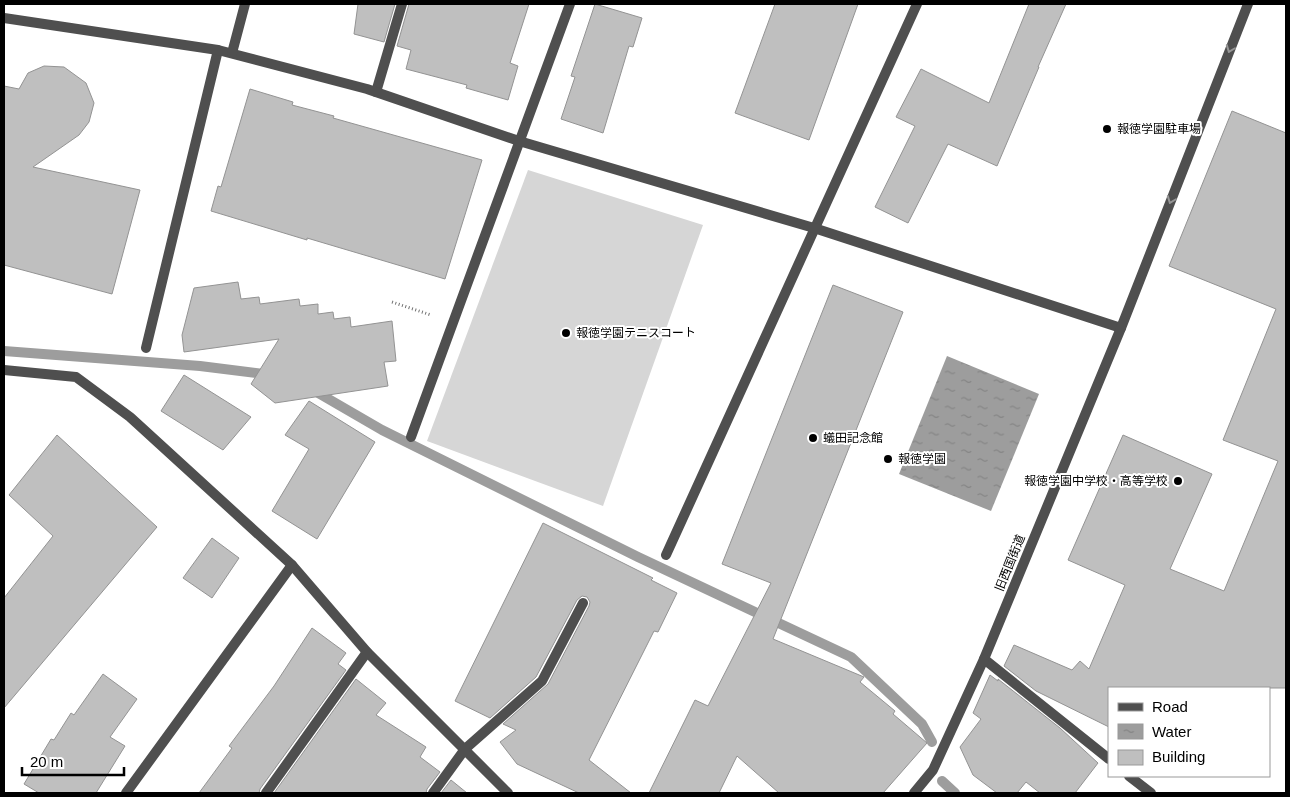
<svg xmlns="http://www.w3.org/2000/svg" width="1290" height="797" font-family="Helvetica,'Noto Sans JP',sans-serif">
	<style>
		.garden { fill: #d6d6d6 }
		.water { fill: url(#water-ripples) }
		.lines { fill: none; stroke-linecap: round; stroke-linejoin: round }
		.stream { stroke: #9d9d9d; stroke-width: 10 }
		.building { fill: #bfbfbf; stroke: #939393 }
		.path { stroke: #717171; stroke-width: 3; stroke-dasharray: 1 2.5; stroke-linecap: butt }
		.service { stroke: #4f4f4f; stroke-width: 10 }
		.minor { stroke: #4f4f4f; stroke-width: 10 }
		.oneway { stroke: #959595 }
		.poi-dot { fill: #000; stroke: #fff; stroke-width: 2 }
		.labels { text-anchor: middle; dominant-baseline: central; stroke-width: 4; stroke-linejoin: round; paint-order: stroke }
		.poi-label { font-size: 12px; fill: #000; stroke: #fff; text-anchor: start }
		.street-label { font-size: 12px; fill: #000; stroke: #fff }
	</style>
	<defs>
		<pattern id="water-ripples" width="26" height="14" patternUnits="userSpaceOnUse" patternTransform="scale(1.25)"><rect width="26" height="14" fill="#9d9d9d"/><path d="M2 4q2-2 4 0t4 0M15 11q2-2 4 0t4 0" fill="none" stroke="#858585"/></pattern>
	</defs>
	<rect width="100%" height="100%" fill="#fff"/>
	<path class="garden" d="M 528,170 L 703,225 L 603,506 L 427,441 Z"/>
	<path class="water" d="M 947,356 L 1039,394 L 991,511 L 899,474 Z"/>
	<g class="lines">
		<g class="stream">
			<path d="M 4,351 L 200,366 L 272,375"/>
			<path d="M 313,390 L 382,430 L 638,557 L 851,657 L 922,724 L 932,742"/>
			<path d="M 942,781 L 955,793"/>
		</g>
	</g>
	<g class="building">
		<path d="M 358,4 L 395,4 L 384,42 L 354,34 Z"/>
		<path d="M 409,4 L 529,4 L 510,63 L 518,66 L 508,100 L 466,88 L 467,85 L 406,69 L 411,50 L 397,46 Z"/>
		<path d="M 595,4 L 642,18 L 633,47 L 629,46 L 603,133 L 561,119 L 575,77 L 571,76 Z"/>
		<path d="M 775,4 L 858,4 L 809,140 L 735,113 Z"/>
		<path d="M 1029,4 L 1066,4 L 1038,67 L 1039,67 L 997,166 L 948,144 L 908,223 L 875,207 L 915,126 L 896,117 L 921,69 L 989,103 Z"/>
		<path d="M 44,66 L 64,67 L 86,83 L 94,103 L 89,122 L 79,135 L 33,167 L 140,190 L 112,294 L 4,265 L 4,86 L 19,89 L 28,73 Z"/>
		<path d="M 250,89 L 293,102 L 292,105 L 334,116 L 333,118 L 482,160 L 445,279 L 307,238 L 307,240 L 274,230 L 211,211 L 218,186 L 221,187 Z"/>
		<path d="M 1232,111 L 1286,133 L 1286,688 L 1109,688 L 1109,727 L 1036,691 L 1004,666 L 1014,645 L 1072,670 L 1080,661 L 1089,669 L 1125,585 L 1068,560 L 1123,435 L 1212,474 L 1170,569 L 1224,591 L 1278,461 L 1223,440 L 1276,309 L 1169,266 Z"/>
		<path d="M 238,282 L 241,299 L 259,297 L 260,304 L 299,299 L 300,306 L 318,304 L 318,314 L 333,312 L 334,319 L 350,317 L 351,327 L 392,321 L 396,361 L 384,362 L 388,386 L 275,403 L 251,384 L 279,339 L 184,352 L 182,335 L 194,288 Z"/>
		<path d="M 833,285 L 903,312 L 773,639 L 864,677 L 860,682 L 895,711 L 893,714 L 927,743 L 883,793 L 779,793 L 737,756 L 719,793 L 649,793 L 695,700 L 708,706 L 771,583 L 722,564 Z"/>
		<path d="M 184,375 L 251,417 L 223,450 L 161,411 Z"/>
		<path d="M 309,401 L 375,442 L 317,539 L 272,511 L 309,449 L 285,435 Z"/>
		<path d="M 57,435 L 157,527 L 4,708 L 4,598 L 53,536 L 9,495 Z"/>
		<path d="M 543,523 L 653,578 L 651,580 L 677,593 L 658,632 L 654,631 L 589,760 L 631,793 L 579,793 L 517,764 L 500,742 L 516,730 L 503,724 L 548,684 L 589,606 L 590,602 L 587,597 L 582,596 L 577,600 L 536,677 L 490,718 L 455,701 Z"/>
		<path d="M 212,538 L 239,558 L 212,598 L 183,578 Z"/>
		<path d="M 312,628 L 346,653 L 338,664 L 346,670 L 260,789 L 259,793 L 199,793 L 232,748 L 229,746 L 274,686 Z"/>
		<path d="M 103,674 L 137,699 L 110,737 L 125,746 L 96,793 L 39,793 L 24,784 L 51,739 L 54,740 L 71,713 L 74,715 Z"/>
		<path d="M 990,675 L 998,681 L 998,679 L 1060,728 L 1098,763 L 1075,793 L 1040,793 L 1026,782 L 1017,793 L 997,793 L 973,775 L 960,747 L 981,719 L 973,713 Z"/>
		<path d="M 356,679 L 386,703 L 376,715 L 426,747 L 420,757 L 440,772 L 427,789 L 426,793 L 274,793 Z"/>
		<path d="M 451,780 L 467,793 L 441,793 Z"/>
	</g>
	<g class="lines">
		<path class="path" d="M 392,302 L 431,315"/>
		<g class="service">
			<path d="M 376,92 L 402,4"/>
			<path d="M 146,348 L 218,50"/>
			<path d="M 411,437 L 570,4"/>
			<path d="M 666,555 L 917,4"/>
			<path d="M 465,749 L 542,681 L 583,603"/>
		</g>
		<g class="minor">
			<path d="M 4,18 L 218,50 L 367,89 L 519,141 L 814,228 L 1121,328"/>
			<path d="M 232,53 L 245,4"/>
			<path d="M 4,370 L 76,377 L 130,417 L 292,565 L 367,652 L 508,793"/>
			<path d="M 1109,759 L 984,659 L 1121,328 L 1248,4"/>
			<path d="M 1129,776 L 1151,793"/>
			<path d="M 126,793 L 292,565"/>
			<path d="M 266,793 L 367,652"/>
			<path d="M 433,793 L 465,749"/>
			<path d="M 914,793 L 933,770 L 984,659"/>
		</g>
	</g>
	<defs><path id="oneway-chevron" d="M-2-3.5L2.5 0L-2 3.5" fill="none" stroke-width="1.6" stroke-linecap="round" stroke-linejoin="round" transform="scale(1.25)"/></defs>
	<g class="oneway">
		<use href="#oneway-chevron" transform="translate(1230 49) rotate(111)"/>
		<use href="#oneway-chevron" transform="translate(1171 200) rotate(111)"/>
	</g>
	<g class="poi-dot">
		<circle cx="1107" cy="129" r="5"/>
		<circle cx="566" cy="333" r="5"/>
		<circle cx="813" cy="438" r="5"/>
		<circle cx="888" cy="459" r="5"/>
		<circle cx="1178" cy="481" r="5"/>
	</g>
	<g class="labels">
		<g class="poi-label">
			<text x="1117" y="129">報徳学園駐車場</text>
			<text x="576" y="333">報徳学園テニスコート</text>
			<text x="823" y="438">蟻田記念館</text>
			<text x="898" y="459">報徳学園</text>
			<text x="1168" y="481" text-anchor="end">報徳学園中学校・高等学校</text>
		</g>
		<g class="street-label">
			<text transform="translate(1010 563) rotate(-68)">旧西国街道</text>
		</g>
	</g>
	<rect width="1290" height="797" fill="none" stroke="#000000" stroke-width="10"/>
	<rect x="1108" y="687" width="162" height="90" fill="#ffffff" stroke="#999999"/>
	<rect x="1118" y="703" width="25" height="8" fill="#4f4f4f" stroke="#999999"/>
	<text x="1152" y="712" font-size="15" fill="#000000">Road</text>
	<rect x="1118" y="724" width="25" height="15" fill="url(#water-ripples)" stroke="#999999"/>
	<text x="1152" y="737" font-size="15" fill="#000000">Water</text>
	<rect x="1118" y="750" width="25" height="15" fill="#bfbfbf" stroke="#999999"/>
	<text x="1152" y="762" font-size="15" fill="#000000">Building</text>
	<path d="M22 767v8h102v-8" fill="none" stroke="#000000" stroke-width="2.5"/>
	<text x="30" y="767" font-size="15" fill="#000000" stroke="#ffffff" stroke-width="4" paint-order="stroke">20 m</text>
</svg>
